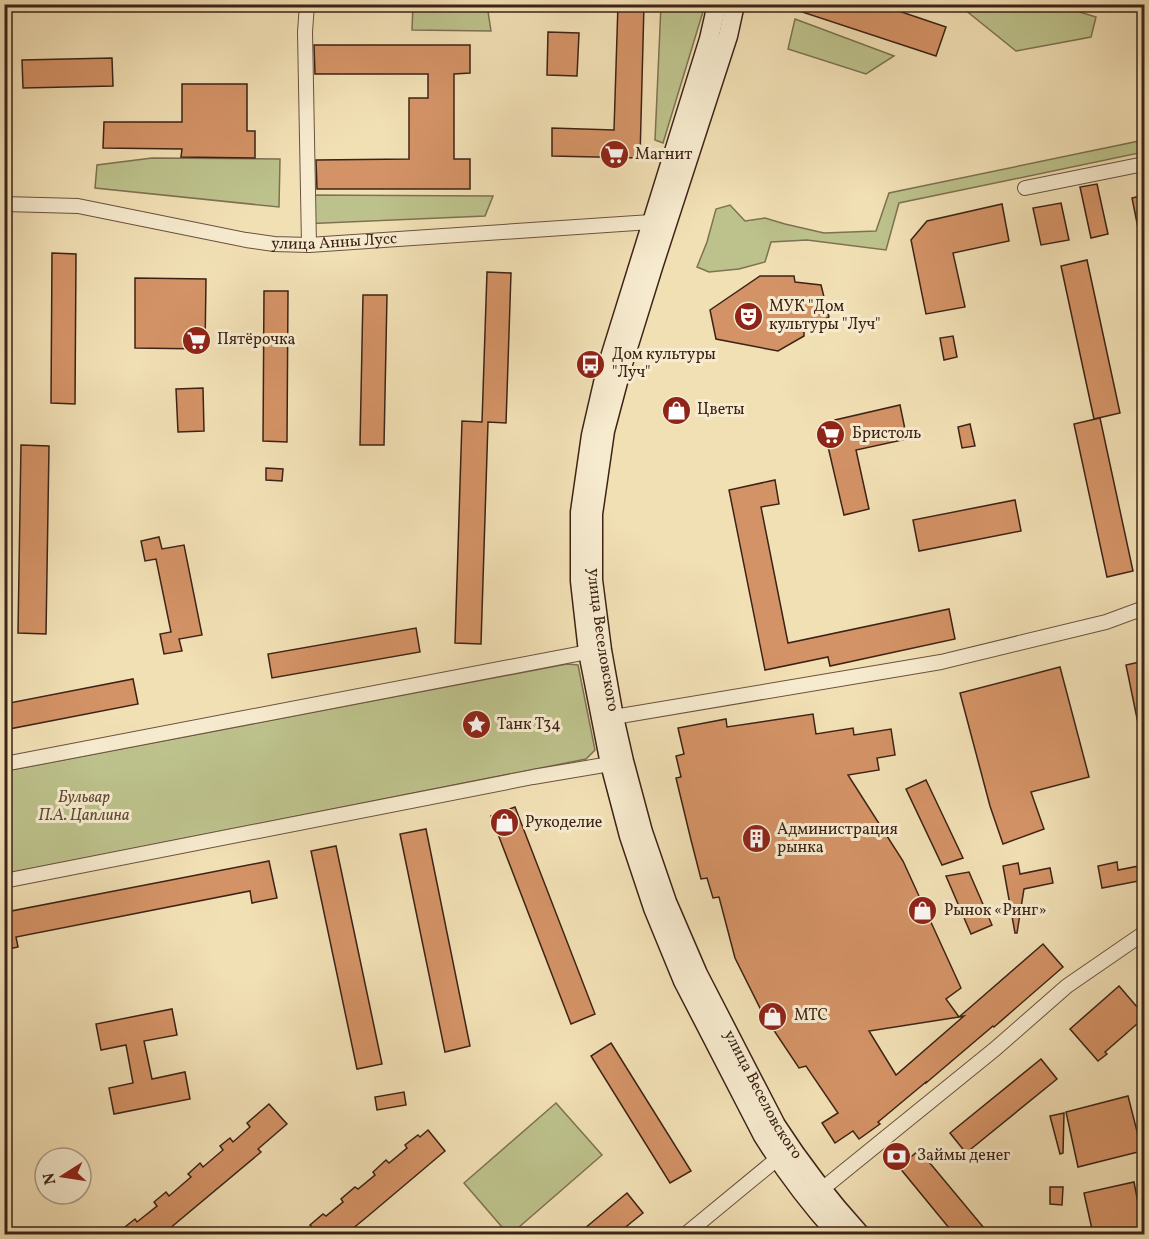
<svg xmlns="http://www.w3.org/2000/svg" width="1149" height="1239" font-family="Vollkorn,serif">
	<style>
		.green { fill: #bdc28c; stroke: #7d7251; stroke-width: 1.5 }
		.building { fill: #d49366; stroke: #3d2316; stroke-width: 1.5; fill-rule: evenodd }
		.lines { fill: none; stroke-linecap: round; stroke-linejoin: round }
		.minor-casing { stroke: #6a523e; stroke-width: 16 }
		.secondary-casing { stroke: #3d2316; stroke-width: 21 }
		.minor { stroke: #f7ebcf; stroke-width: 14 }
		.secondary { stroke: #f7ebcf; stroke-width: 18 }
		.labels { text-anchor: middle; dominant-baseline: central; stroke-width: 6; stroke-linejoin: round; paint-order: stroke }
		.poi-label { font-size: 16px; fill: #3d2316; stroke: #f7ebcf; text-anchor: start }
		.street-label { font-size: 16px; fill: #3d2316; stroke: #f7ebcf }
		.park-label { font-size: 16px; font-style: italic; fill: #5d4b34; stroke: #f7ebcf }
	</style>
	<rect width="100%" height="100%" fill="#f2e0b5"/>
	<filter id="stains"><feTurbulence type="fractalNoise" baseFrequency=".00333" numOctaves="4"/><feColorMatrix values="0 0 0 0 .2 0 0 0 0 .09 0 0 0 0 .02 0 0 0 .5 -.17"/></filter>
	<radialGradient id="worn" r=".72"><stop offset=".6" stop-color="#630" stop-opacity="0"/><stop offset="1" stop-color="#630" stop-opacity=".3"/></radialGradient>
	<g class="green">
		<path d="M 413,5 L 487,5 L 491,31 L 412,30 Z"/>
		<path d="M 661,5 L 705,5 L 663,143 L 655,140 Z"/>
		<path d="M 959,5 L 1057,5 L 1096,17 L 1091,37 L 1016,51 Z"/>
		<path d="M 795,19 L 894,56 L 866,74 L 788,49 Z"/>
		<path d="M 1144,140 L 1144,152 L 899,203 L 886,250 L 807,240 L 771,242 L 765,262 L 739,269 L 709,272 L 697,267 L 707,242 L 716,209 L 730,205 L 745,221 L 765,218 L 785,224 L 824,233 L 876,231 L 889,193 Z"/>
		<path d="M 152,158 L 280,159 L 279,207 L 95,188 L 97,165 Z"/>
		<path d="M 303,195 L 493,196 L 485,216 L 302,224 Z"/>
		<path d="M 567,664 L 578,665 L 595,750 L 586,759 L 5,874 L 5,771 Z"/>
		<path d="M 556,1103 L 602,1155 L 511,1234 L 508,1234 L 464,1183 Z"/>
	</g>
	<g class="building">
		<path d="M 618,4 L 644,4 L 640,158 L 552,156 L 552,128 L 614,130 Z"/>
		<path d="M 787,4 L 878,4 L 946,27 L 936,56 L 787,7 Z"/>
		<path d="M 548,32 L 579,33 L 577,76 L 547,75 Z"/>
		<path d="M 314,45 L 470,45 L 470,73 L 454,74 L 454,159 L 470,159 L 470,189 L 317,189 L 316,160 L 409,159 L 409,98 L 428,98 L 428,74 L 315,74 Z"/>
		<path d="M 112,58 L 113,86 L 23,88 L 22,60 Z"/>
		<path d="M 182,84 L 247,84 L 247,131 L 255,131 L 255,158 L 181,157 L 182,149 L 103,148 L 104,122 L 182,122 Z"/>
		<path d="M 1097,184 L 1108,234 L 1091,238 L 1080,187 Z"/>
		<path d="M 1144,195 L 1144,233 L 1139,233 L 1132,198 Z"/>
		<path d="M 1061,203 L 1069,240 L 1041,245 L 1033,208 Z"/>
		<path d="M 1002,204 L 1009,241 L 953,253 L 965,307 L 926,314 L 911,240 L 927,221 Z"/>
		<path d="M 52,253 L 76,254 L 75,404 L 51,403 Z"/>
		<path d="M 1087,260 L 1120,413 L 1094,419 L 1061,266 Z"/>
		<path d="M 487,272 L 511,273 L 506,423 L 488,422 L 481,644 L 455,643 L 462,421 L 482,422 Z"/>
		<path d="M 760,276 L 794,276 L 795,282 L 821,285 L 829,317 L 804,331 L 804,336 L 778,351 L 716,339 L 710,310 Z"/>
		<path d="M 135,278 L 206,279 L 205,349 L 135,348 Z"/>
		<path d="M 264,291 L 288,291 L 287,442 L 263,441 Z"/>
		<path d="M 363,295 L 387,295 L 384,445 L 360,445 Z"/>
		<path d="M 953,336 L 957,357 L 944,360 L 940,338 Z"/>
		<path d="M 203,388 L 204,431 L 178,432 L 176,389 Z"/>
		<path d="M 672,399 L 686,403 L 680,422 L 666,417 Z"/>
		<path d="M 900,405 L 907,439 L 856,450 L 869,509 L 844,515 L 826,438 L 835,420 Z"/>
		<path d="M 1100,418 L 1133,571 L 1107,577 L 1074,424 Z"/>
		<path d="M 970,424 L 975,446 L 962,448 L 958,427 Z"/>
		<path d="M 21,445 L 49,446 L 46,634 L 18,633 Z"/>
		<path d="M 266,468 L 283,469 L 282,481 L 266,480 Z"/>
		<path d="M 775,480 L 779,504 L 761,507 L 788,643 L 949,609 L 955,639 L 830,666 L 828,657 L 765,670 L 729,490 Z"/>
		<path d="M 1015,500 L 1021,531 L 919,551 L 913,520 Z"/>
		<path d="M 159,537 L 162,549 L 184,545 L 202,635 L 179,639 L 182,651 L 164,654 L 160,634 L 171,632 L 156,559 L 145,561 L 141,541 Z"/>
		<path d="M 416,628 L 420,652 L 272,678 L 268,654 Z"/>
		<path d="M 1144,661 L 1144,727 L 1139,728 L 1126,665 Z"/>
		<path d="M 1060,667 L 1089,777 L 1031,792 L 1044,829 L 1003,844 L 990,806 L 960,693 Z"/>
		<path d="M 133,679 L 138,704 L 4,730 L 4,704 Z"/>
		<path d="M 813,714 L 816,734 L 853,728 L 854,735 L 891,729 L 895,755 L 877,758 L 879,770 L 848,775 L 903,861 L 961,988 L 946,999 L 959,1017 L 1043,944 L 1063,967 L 994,1027 L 993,1026 L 926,1083 L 926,1082 L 878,1122 L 880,1124 L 859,1139 L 853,1131 L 835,1143 L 822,1123 L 838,1113 L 806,1066 L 799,1068 L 769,1023 L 768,1024 L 735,958 L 719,897 L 713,898 L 707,878 L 701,879 L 691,840 L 676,778 L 681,777 L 676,756 L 684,754 L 678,728 L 726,719 L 727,727 ZM 964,1016 L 896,1075 L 869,1031 L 959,1017 Z"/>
		<path d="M 926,780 L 963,858 L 942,865 L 906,789 Z"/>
		<path d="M 515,807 L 595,1014 L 571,1024 L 491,816 Z"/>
		<path d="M 426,829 L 470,1046 L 445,1052 L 400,834 Z"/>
		<path d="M 336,846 L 382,1064 L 357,1069 L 311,851 Z"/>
		<path d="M 269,861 L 277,898 L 252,903 L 250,891 L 16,937 L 18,947 L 4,950 L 4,906 L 10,906 L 11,911 Z"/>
		<path d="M 1117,862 L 1118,870 L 1144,865 L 1144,880 L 1102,888 L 1098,866 Z"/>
		<path d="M 1018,863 L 1020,874 L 1050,868 L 1053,883 L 1024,889 L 1017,933 L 1015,933 L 1003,866 Z"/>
		<path d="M 969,872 L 992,925 L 971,934 L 946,876 Z"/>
		<path d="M 1119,986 L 1144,1015 L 1144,1032 L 1137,1024 L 1105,1052 L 1107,1054 L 1098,1061 L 1070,1029 Z"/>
		<path d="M 172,1009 L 177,1035 L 144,1041 L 152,1079 L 185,1072 L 190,1099 L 114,1114 L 109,1088 L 133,1083 L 126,1045 L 101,1050 L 96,1024 Z"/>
		<path d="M 611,1043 L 691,1171 L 670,1183 L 591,1056 Z"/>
		<path d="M 1041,1059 L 1057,1079 L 966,1153 L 950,1133 Z"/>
		<path d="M 404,1092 L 406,1105 L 377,1110 L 375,1097 Z"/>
		<path d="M 1128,1096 L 1142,1151 L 1078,1167 L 1066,1112 Z"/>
		<path d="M 269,1104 L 287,1124 L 258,1149 L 261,1152 L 163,1234 L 116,1234 L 135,1219 L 137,1222 L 157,1206 L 154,1202 L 166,1192 L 169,1196 L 191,1177 L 188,1174 L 200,1163 L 203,1167 L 223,1150 L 220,1146 L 230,1138 L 233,1142 L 250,1127 L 247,1123 Z"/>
		<path d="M 1064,1113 L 1063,1153 L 1060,1154 L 1050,1116 Z"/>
		<path d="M 428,1130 L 445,1151 L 368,1216 L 346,1234 L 304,1234 L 312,1227 L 310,1225 L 323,1214 L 326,1216 L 343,1202 L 341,1199 L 355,1187 L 358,1189 L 375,1175 L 373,1172 L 386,1160 L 389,1163 L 407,1148 L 405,1145 L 418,1135 L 420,1137 Z"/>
		<path d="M 919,1150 L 989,1234 L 954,1234 L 899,1167 Z"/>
		<path d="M 1134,1182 L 1144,1234 L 1093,1234 L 1084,1193 Z"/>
		<path d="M 1050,1187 L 1063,1187 L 1062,1205 L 1050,1204 Z"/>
		<path d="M 627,1193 L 643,1213 L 617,1234 L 578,1234 Z"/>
	</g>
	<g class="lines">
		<defs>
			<g id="minor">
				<path d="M 307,4 L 305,32 L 309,245"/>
				<path d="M 1025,188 L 1144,164"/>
				<path id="s1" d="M 4,204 L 78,206 L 246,240 L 274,244 L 309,245 L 651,222"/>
				<path d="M 614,717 L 941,662 L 1106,622 L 1144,608"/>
				<path d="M 4,764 L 588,652"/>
				<path d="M 4,881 L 533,777 L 610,764"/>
				<path d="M 821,1190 L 995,1049 L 1067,986 L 1144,933"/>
				<path d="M 686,1234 L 777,1159"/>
			</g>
			<g id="secondary">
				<path d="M 717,4 L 709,39 L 606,370 L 591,435 L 580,512 L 580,581 L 588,652 L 610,764 L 629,836 L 653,908 L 683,981 L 763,1136 C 785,1171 810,1204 837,1234"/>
				<path id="s2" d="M 735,4 L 728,36 L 654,264 L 622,367 L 605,431 L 593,514 L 593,580 L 602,650 L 614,717 L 624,761 L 643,832 L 667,902 L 698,974 L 776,1125 C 801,1164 829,1200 860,1234"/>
			</g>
		</defs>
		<use href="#minor" class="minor-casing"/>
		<use href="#secondary" class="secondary-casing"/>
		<use href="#minor" class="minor"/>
		<use href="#secondary" class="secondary"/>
	</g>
	<defs>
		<symbol id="supermarket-disc" viewBox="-11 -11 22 22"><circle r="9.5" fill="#8f2418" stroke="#f7ebcf"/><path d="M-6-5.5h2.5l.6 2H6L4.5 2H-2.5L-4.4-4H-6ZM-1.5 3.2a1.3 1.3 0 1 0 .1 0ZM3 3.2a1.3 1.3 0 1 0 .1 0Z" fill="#fff"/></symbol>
		<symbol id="theatre-disc" viewBox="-11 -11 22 22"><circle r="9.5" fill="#8f2418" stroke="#f7ebcf"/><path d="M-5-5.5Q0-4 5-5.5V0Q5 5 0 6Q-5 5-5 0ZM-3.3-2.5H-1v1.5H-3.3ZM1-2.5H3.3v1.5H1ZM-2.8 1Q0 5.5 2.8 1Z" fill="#fff"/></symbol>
		<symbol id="bus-disc" viewBox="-11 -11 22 22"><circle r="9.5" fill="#8f2418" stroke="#f7ebcf"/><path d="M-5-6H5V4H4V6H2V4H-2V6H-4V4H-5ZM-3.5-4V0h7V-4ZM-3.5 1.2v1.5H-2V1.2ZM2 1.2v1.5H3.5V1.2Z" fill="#fff"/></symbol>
		<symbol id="shop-disc" viewBox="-11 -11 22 22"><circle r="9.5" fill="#8f2418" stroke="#f7ebcf"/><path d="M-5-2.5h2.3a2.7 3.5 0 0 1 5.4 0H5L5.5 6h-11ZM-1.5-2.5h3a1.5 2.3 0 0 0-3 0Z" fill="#fff"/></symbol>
		<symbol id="sight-disc" viewBox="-11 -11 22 22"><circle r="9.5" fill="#8f2418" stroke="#f7ebcf"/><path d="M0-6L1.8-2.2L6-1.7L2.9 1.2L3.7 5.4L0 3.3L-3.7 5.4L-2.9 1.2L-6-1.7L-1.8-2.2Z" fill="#fff"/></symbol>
		<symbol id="building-disc" viewBox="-11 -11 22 22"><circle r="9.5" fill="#8f2418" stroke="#f7ebcf"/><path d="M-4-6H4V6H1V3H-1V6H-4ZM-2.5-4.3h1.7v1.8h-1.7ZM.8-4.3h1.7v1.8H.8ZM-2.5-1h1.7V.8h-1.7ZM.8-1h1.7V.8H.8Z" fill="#fff"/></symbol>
		<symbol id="bank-disc" viewBox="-11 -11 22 22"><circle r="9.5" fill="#8f2418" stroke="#f7ebcf"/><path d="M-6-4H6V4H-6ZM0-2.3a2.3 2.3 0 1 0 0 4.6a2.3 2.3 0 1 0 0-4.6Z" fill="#fff"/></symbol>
	</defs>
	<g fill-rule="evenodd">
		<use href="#supermarket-disc" x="598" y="138" width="33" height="33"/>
		<use href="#theatre-disc" x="732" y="300" width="33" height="33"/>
		<use href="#supermarket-disc" x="180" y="324" width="33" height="33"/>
		<use href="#bus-disc" x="574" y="348" width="33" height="33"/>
		<use href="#shop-disc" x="660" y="394" width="33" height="33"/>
		<use href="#supermarket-disc" x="814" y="418" width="33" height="33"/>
		<use href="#sight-disc" x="460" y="708" width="33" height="33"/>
		<use href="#shop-disc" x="488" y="806" width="33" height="33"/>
		<use href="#building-disc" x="740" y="822" width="33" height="33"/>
		<use href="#shop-disc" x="906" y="894" width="33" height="33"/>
		<use href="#shop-disc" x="756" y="1000" width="33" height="33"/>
		<use href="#bank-disc" x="880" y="1140" width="33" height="33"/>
	</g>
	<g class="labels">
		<g class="poi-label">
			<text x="635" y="155">Магнит</text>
			<text x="769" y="307">МУК "Дом<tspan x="769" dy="18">культуры "Луч"</tspan></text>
			<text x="217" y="340">Пятёрочка</text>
			<text x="612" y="355">Дом культуры<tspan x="612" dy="18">"Луч"</tspan></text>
			<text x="697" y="410">Цветы</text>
			<text x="852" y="434">Бристоль</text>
			<text x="497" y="725">Танк T34</text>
			<text x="525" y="823">Рукоделие</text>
			<text x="777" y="830">Администрация<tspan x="777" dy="18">рынка</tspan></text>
			<text x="944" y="911">Рынок «Ринг»</text>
			<text x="794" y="1016">МТС</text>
			<text x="917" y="1156">Займы денег</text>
		</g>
		<g class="street-label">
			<text stroke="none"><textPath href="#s1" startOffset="334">улица Анны Лусс</textPath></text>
			<text stroke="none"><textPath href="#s2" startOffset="657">улица Веселовского</textPath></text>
			<text stroke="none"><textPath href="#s2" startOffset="1143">улица Веселовского</textPath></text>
		</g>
		<g class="park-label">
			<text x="84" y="798">Бульвар<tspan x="84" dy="18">П.А. Цаплина</tspan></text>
		</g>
	</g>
	<rect width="1149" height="1239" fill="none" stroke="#f2e0b5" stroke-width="24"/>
	<rect x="6" y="6" width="1137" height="1227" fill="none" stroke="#3d2316" stroke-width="3"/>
	<rect x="12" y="12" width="1125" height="1215" fill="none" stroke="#3d2316" stroke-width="1.5"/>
	<g transform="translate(63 1176) rotate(258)"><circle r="28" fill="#f7ebcf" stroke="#ad9b85" stroke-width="1.5"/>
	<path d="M0-4.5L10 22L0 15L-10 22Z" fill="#8f2418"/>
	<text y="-9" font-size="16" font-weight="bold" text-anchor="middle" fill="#3d2316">N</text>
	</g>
	<rect width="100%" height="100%" filter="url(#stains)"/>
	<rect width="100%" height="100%" fill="url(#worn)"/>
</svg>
